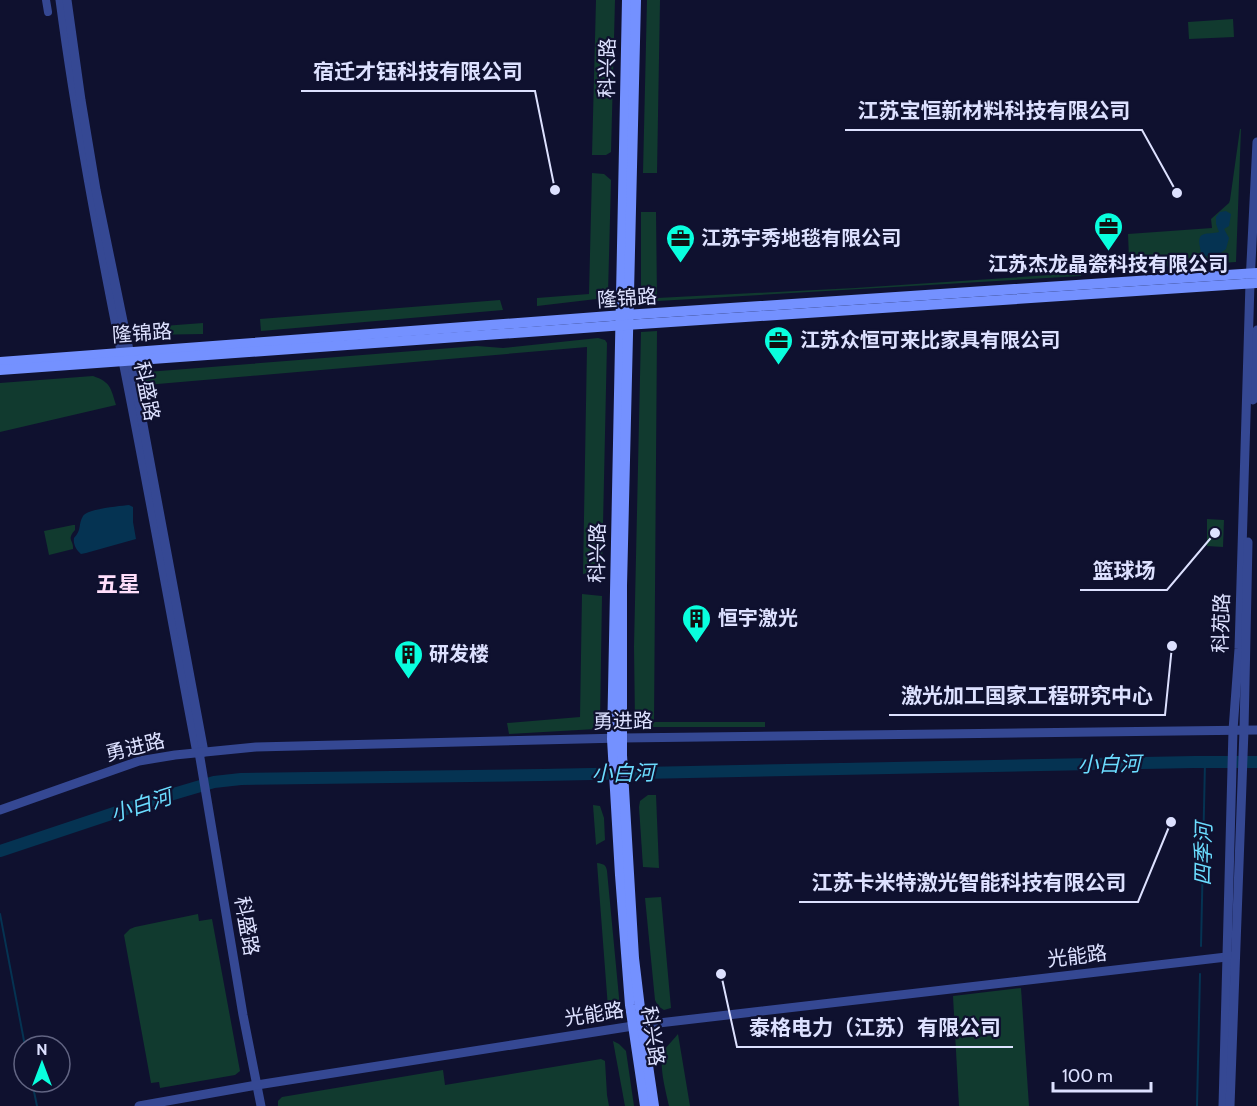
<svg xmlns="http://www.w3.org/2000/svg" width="1257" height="1106" font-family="Cabin,'Noto Sans SC',sans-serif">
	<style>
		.green { fill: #113a2f }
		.water { fill: #053352 }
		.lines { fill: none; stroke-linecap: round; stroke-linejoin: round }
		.stream { stroke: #053352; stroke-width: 2 }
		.river { stroke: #053352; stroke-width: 12 }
		.minor { stroke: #354893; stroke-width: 8 }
		.tertiary { stroke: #354893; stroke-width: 9 }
		.secondary { stroke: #7491ff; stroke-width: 10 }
		.labels { text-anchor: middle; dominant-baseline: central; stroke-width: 4.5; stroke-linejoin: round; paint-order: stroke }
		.street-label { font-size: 20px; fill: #dde1ff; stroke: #0f112f }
		.poi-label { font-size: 20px; font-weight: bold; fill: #dde1ff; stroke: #0f112f; text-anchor: start }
		.water-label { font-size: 21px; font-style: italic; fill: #6bddff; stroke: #0f112f }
		.quarter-label { font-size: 22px; font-weight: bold; fill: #ffdffb; stroke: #0f112f }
		.leader { fill: none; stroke: #dde1ff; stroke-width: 2 }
		.callout-dot { fill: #dde1ff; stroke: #0f112f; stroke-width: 2 }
		.callout-label { font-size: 21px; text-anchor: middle; font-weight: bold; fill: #dde1ff; stroke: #0f112f; stroke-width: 4.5; stroke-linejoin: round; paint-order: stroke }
	</style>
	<rect width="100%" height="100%" fill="#0f112f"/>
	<g class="green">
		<path d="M 596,0 L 615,0 L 611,152 L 606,155 L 592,155 Z"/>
		<path d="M 647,0 L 660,0 L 657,173 L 643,173 Z"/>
		<path d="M 1233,19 L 1234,37 L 1189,39 L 1188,22 Z"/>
		<path d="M 1240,129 L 1241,129 L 1236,262 L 1143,268 L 1142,265 L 1129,258 L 1128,234 L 1212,228 L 1211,219 L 1229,203 L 1230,200 Z"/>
		<path d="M 592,173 L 604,174 L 611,180 L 608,294 L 605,298 L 537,306 L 537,298 L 589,294 Z"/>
		<path d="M 641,212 L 656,212 L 657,298 L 855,288 L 1082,273 L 1081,276 L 641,302 Z"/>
		<path d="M 500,300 L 503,310 L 261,331 L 260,319 Z"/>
		<path d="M 203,323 L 203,334 L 144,335 L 137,328 Z"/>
		<path d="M 657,331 L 654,722 L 765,722 L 765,727 L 644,727 L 638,726 L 635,722 L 634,647 L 641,332 Z"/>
		<path d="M 598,338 L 605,340 L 607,343 L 602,570 L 583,574 L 587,347 L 146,385 L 145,394 C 142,385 138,378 147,372 L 477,346 L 503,348 Z"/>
		<path d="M 93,376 C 111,382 111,389 116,405 L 0,432 L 0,383 Z"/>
		<path d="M 1207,519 L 1224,520 L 1223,547 L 1207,546 Z"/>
		<path d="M 73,525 L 75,525 L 75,530 C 66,540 74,540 73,549 L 49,555 L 44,531 Z"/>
		<path d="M 582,594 L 602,596 L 600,722 L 599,726 L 596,729 L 509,734 L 507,723 L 580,717 Z"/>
		<path d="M 648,795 L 656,795 L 659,868 L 643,867 L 639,807 L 640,801 Z"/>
		<path d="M 593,805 L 600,806 L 604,818 L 605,840 L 596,845 Z"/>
		<path d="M 597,863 C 603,864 606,864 607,871 L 620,1008 L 618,1015 L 609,1021 Z"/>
		<path d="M 661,897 L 671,1008 L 664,1010 L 658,1006 L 655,1000 L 645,898 Z"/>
		<path d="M 198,914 L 199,921 L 212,919 L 240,1071 L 235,1075 L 160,1088 L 159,1082 L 151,1083 L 124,935 L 130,929 L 135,927 Z"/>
		<path d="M 1021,988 L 1029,1106 L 959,1106 L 953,996 Z"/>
		<path d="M 678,1034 L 690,1106 L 669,1106 C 666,1091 657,1061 665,1049 C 669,1044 674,1039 678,1034 Z"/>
		<path d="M 613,1041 L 619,1044 L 626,1051 L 634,1106 L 625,1106 Z"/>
		<path d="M 601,1059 L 605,1061 L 607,1095 L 609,1106 L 278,1106 L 278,1101 L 282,1097 L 443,1070 L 445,1085 Z"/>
	</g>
	<g class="water">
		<path d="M 1226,211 L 1231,214 L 1229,226 L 1224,229 L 1229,238 L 1226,249 L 1218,255 L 1203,256 C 1200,251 1201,254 1200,247 C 1196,230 1208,235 1219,232 L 1216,224 L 1216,217 L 1220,212 Z"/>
		<path d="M 129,505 L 133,507 L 133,522 L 136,539 L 86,553 L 81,554 C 76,550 73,544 74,538 C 82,530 78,524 83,516 C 87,509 120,506 129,505 Z"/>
	</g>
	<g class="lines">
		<g class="stream">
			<path d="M 0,914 L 25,1046"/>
			<path d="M 1201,946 L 1205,762"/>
			<path d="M 32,1082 L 37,1106"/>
			<path d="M 1197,1106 L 1200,974"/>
		</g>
		<path class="river" d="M 0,851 L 153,800 L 214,782 L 241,779 L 542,775 L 1194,762 L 1257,762"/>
		<path class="minor" d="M 46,0 L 48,12"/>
		<g class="tertiary">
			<path d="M 60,0 C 76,121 99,241 123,361 C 149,491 172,622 197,753"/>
			<path d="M 67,0 L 81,100 L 96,190 L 131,360 L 204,752"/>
			<path d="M 1253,400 L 1257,330"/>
			<path d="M 199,752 L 243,1015 L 261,1106"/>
			<path d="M 0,810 L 139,761 L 175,755 L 256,747 L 622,738 L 1257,730"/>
			<path d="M 139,1106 L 257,1085 L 633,1026 L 1235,956"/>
			<path d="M 1223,1106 L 1233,730 L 1239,649 L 1250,283 L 1257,142"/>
			<path d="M 1230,1106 L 1244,730 L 1248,542"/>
		</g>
		<g class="secondary">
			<path d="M 627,0 L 612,739 L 620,875 L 630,1005 L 645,1106"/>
			<path d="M 636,0 L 622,586 L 622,755 L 634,958 L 642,1025 L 654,1106"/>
			<path d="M 0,362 L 610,316 L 1257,273"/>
			<path d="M 0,370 L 611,326 L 1257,283"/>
		</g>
	</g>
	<defs>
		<symbol id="office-pin" viewBox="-11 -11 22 30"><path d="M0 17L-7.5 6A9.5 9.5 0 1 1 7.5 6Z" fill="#09ffde" stroke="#0f112f"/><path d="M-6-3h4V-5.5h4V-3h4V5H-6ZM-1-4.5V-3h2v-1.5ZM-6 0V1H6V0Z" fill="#111"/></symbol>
		<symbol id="building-pin" viewBox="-11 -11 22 30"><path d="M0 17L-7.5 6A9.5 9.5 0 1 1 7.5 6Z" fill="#09ffde" stroke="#0f112f"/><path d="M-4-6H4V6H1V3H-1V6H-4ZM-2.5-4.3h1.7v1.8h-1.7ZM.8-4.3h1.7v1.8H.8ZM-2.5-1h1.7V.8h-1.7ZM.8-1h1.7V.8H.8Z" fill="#111"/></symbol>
	</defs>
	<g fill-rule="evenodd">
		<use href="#office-pin" x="1092" y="210" width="33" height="45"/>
		<use href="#office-pin" x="664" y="222" width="33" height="45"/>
		<use href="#office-pin" x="762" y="324" width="33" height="45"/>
		<use href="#building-pin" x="680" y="602" width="33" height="45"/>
		<use href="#building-pin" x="392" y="638" width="33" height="45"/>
	</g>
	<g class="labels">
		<g class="street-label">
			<text transform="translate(607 68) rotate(-89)">科兴路</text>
			<text transform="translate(627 298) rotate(-4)">隆锦路</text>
			<text transform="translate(142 333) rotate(-4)">隆锦路</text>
			<text transform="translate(147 391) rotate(79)">科盛路</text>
			<text transform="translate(597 553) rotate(-89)">科兴路</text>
			<text transform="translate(1221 623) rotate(-88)">科苑路</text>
			<text transform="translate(623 721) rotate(-1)">勇进路</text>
			<text transform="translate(135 747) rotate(-14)">勇进路</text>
			<text transform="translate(247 926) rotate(80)">科盛路</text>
			<text transform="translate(1077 956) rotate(-7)">光能路</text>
			<text transform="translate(594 1014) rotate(-9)">光能路</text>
			<text transform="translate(653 1036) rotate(82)">科兴路</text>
		</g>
		<g class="poi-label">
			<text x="701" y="238">江苏宇秀地毯有限公司</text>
			<text x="1108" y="264" text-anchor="middle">江苏杰龙晶瓷科技有限公司</text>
			<text x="800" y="340">江苏众恒可来比家具有限公司</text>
			<text x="718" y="618">恒宇激光</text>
			<text x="429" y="654">研发楼</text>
		</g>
		<g class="water-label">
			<text transform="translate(1109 764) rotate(-1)">小白河</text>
			<text transform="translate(623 773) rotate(-1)">小白河</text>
			<text transform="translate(141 805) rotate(-18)">小白河</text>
			<text transform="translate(1203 854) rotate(-89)">四季河</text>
		</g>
		<g class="quarter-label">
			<text x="118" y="584">五星</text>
		</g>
	</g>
	<path class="leader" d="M555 190L535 91H301M1177 193L1142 130H845M1215 533L1167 590H1080M1172 646L1165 715H889M1171 822L1138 902H799M721 974L737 1047H1013"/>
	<g class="callout-dot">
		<circle cx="555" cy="190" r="6"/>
		<circle cx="1177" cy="193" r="6"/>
		<circle cx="1215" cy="533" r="6"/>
		<circle cx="1172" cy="646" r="6"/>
		<circle cx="1171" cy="822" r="6"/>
		<circle cx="721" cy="974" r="6"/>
	</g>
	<g class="callout-label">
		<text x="418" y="79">宿迁才钰科技有限公司</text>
		<text x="994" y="118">江苏宝恒新材料科技有限公司</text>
		<text x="1124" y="578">篮球场</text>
		<text x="1027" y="703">激光加工国家工程研究中心</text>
		<text x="969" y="890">江苏卡米特激光智能科技有限公司</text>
		<text x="875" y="1035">泰格电力（江苏）有限公司</text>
	</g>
	<g transform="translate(42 1064)"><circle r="28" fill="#0f112f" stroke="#616482" stroke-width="1.5"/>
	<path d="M0-4.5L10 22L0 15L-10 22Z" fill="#09ffde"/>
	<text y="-9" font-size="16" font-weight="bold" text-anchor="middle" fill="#dde1ff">N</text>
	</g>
	<path d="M1053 1082v9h98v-9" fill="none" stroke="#dde1ff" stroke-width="3"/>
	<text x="1062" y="1082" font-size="18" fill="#dde1ff" stroke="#0f112f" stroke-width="4.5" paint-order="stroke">100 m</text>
</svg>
